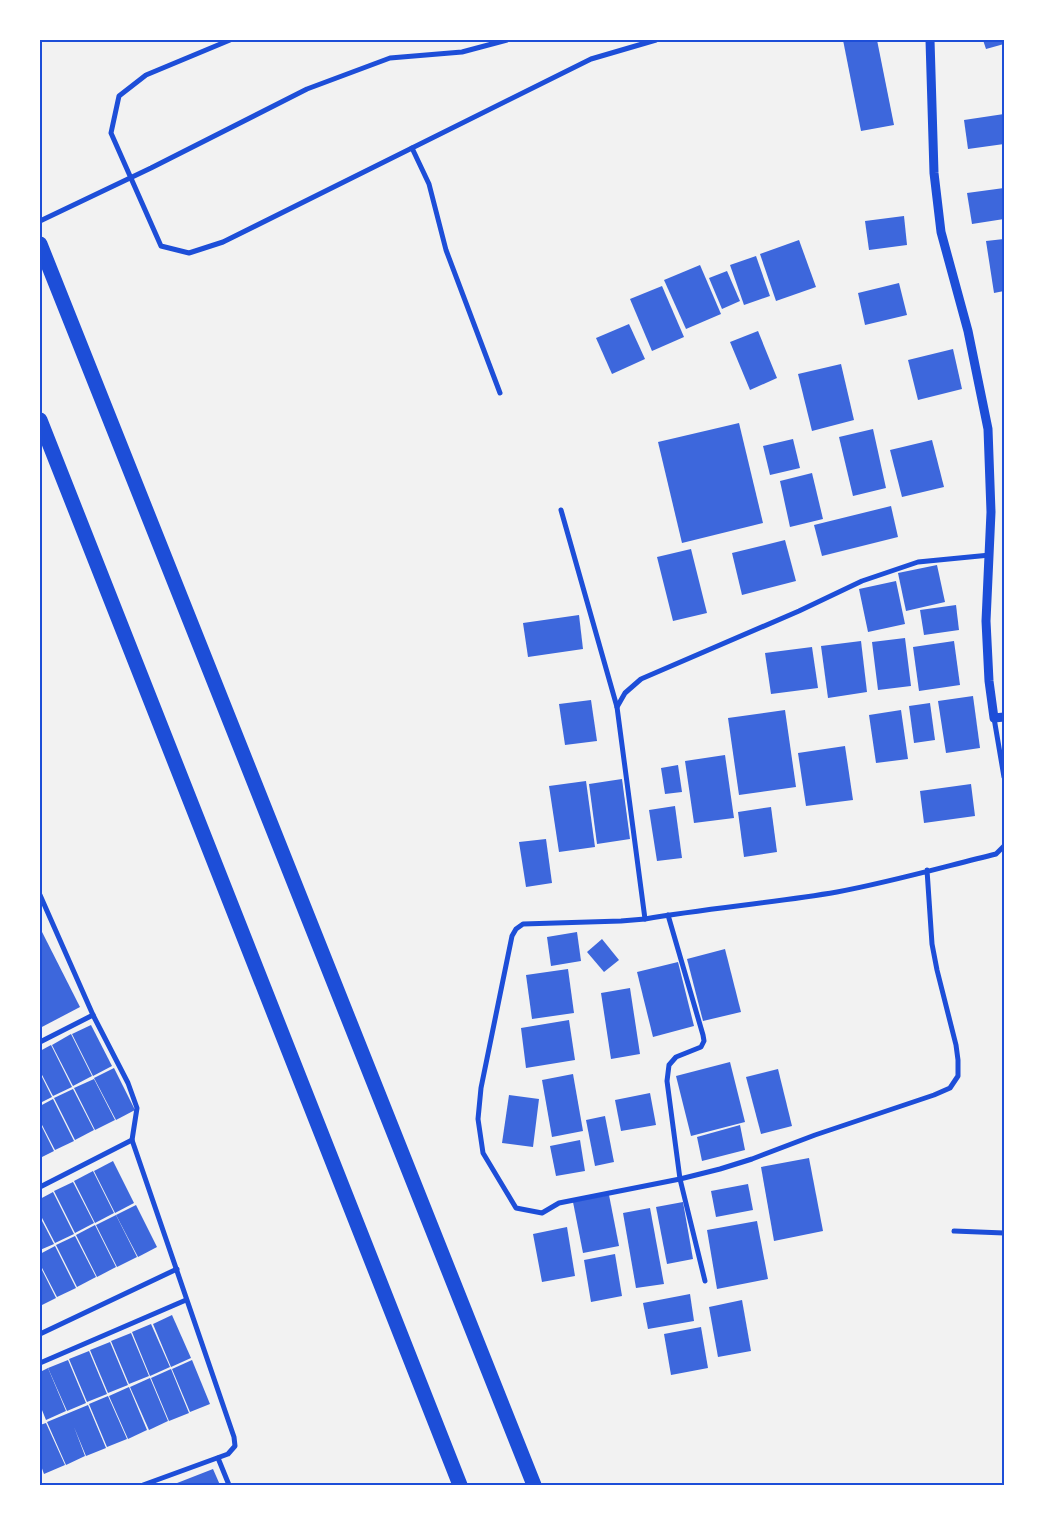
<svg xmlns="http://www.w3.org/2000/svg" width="1044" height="1525" font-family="'Titillium Web',sans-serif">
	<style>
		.building { fill: #3d67dc }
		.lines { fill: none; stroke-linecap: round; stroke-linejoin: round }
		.minor { stroke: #1d4ed8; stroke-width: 5 }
		.tertiary { stroke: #1d4ed8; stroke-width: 9 }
		.motorway { stroke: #1d4ed8; stroke-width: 15 }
		.neatline { fill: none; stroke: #1d4ed8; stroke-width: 2 }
	</style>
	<rect width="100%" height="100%" fill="#f2f2f2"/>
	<g class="building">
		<path d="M 843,40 L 877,40 L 894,125 L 861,131 Z"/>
		<path d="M 983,40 L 1004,40 L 1004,44 L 986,49 Z"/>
		<path d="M 1004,114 L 1004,144 L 968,149 L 964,120 Z"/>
		<path d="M 1004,188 L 1004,219 L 972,224 L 967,193 Z"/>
		<path d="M 904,216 L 907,245 L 869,250 L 865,221 Z"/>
		<path d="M 1004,239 L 1004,291 L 994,293 L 986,241 Z"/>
		<path d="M 799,240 L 816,287 L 776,301 L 760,254 Z"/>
		<path d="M 756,256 L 770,296 L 744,305 L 730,265 Z"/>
		<path d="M 700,265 L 721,314 L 686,329 L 664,280 Z"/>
		<path d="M 727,271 L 740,301 L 722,309 L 709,278 Z"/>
		<path d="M 899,283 L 907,315 L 865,325 L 858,293 Z"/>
		<path d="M 662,286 L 684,337 L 652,351 L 630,299 Z"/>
		<path d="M 629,324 L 645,359 L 612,374 L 596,338 Z"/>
		<path d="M 758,331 L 777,378 L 750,390 L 730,342 Z"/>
		<path d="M 953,349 L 962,389 L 918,400 L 908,360 Z"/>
		<path d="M 841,364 L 854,420 L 812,431 L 798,374 Z"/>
		<path d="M 739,423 L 763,523 L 682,543 L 658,442 Z"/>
		<path d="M 873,429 L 886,488 L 853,496 L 839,437 Z"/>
		<path d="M 793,439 L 800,468 L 770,475 L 763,446 Z"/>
		<path d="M 932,440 L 944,487 L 902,497 L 890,450 Z"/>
		<path d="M 812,473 L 823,519 L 790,527 L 780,481 Z"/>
		<path d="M 891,506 L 898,537 L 822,556 L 814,525 Z"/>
		<path d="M 785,540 L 796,581 L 742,595 L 732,553 Z"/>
		<path d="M 691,549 L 707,613 L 673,621 L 657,557 Z"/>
		<path d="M 937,565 L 945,602 L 906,611 L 898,573 Z"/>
		<path d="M 896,581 L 905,624 L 868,632 L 859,589 Z"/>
		<path d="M 956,605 L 959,630 L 924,635 L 920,610 Z"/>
		<path d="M 579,615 L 583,649 L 528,657 L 523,623 Z"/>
		<path d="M 905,638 L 911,686 L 878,690 L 872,642 Z"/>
		<path d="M 861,641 L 867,692 L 828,698 L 821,646 Z"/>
		<path d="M 954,641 L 960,685 L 919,691 L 913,647 Z"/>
		<path d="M 812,647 L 818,688 L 771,694 L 765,653 Z"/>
		<path d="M 973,696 L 980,748 L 946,753 L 938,701 Z"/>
		<path d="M 591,700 L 597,741 L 565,745 L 559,704 Z"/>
		<path d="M 930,703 L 935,740 L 914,743 L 909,706 Z"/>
		<path d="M 785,710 L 796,787 L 739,795 L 728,718 Z"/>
		<path d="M 901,710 L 908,759 L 876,763 L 869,715 Z"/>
		<path d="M 845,746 L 853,800 L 806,806 L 798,753 Z"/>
		<path d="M 725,755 L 734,818 L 694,823 L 685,761 Z"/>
		<path d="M 678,765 L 682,792 L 665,794 L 661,768 Z"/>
		<path d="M 622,779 L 630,839 L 597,844 L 589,784 Z"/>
		<path d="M 586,781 L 595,847 L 559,852 L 549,786 Z"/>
		<path d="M 971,784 L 975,816 L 924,823 L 920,791 Z"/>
		<path d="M 675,806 L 682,858 L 657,861 L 649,810 Z"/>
		<path d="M 771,807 L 777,852 L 744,857 L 738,812 Z"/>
		<path d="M 546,839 L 552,883 L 526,887 L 519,842 Z"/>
		<path d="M 40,928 L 80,1007 L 40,1028 Z"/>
		<path d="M 577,932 L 581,961 L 551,966 L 547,937 Z"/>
		<path d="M 602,939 L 619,960 L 604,972 L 587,952 Z"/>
		<path d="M 725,949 L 741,1012 L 703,1021 L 687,959 Z"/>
		<path d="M 678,962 L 694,1026 L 653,1037 L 637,972 Z"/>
		<path d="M 568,969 L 574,1013 L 532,1019 L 526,975 Z"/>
		<path d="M 630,988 L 640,1054 L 611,1059 L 601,993 Z"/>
		<path d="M 569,1020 L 575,1060 L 526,1068 L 521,1028 Z"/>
		<path d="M 91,1025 L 112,1066 L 93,1076 L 72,1034 Z"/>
		<path d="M 71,1034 L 92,1076 L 73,1086 L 52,1045 Z"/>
		<path d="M 51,1045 L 72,1087 L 53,1096 L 40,1071 L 40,1051 Z"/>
		<path d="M 730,1062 L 745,1122 L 691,1136 L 676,1076 Z"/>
		<path d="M 114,1068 L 135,1110 L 116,1120 L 94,1078 Z"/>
		<path d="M 778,1069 L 792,1126 L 761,1134 L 746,1077 Z"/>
		<path d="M 40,1073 L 52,1097 L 40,1103 Z"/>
		<path d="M 573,1074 L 583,1131 L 552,1137 L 542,1080 Z"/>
		<path d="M 94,1079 L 115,1120 L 95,1130 L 74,1088 Z"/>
		<path d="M 73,1089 L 94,1130 L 75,1140 L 54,1098 Z"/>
		<path d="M 650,1093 L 656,1125 L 621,1131 L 615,1100 Z"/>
		<path d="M 509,1095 L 539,1099 L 533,1147 L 502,1143 Z"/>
		<path d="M 53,1099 L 74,1141 L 55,1150 L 40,1121 L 40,1106 Z"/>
		<path d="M 605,1116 L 614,1162 L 595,1166 L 586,1120 Z"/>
		<path d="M 40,1123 L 54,1151 L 40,1158 Z"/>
		<path d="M 740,1125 L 745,1150 L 702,1161 L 697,1137 Z"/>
		<path d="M 580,1140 L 585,1171 L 556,1176 L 550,1146 Z"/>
		<path d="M 809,1158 L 823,1231 L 774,1241 L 761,1167 Z"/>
		<path d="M 113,1161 L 134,1203 L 115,1213 L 94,1171 Z"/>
		<path d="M 93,1171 L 114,1213 L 95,1223 L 74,1181 Z"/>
		<path d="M 73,1182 L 94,1223 L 75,1233 L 54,1191 Z"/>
		<path d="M 748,1184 L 753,1210 L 716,1217 L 711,1191 Z"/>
		<path d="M 53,1192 L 74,1234 L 55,1243 L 40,1214 L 40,1199 Z"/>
		<path d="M 609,1195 L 619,1246 L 583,1253 L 573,1202 Z"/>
		<path d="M 683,1202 L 693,1259 L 667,1264 L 656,1207 Z"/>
		<path d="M 136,1205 L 157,1247 L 138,1257 L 116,1215 Z"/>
		<path d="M 650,1208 L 664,1284 L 636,1288 L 623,1213 Z"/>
		<path d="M 116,1215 L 137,1257 L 117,1267 L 96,1225 Z"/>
		<path d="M 40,1217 L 54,1244 L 40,1250 Z"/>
		<path d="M 757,1221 L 768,1279 L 717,1289 L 707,1230 Z"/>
		<path d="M 95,1225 L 116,1267 L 97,1277 L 76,1235 Z"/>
		<path d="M 567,1227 L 575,1276 L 542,1282 L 533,1234 Z"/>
		<path d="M 75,1236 L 96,1277 L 77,1287 L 56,1245 Z"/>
		<path d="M 55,1246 L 76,1288 L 57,1297 L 40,1264 L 40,1254 Z"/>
		<path d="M 615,1254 L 622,1296 L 591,1302 L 584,1260 Z"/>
		<path d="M 40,1266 L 56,1298 L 40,1306 Z"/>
		<path d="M 690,1294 L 694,1321 L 648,1329 L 643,1303 Z"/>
		<path d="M 742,1300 L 751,1351 L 718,1357 L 709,1307 Z"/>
		<path d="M 172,1315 L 191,1358 L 171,1367 L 153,1324 Z"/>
		<path d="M 151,1324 L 170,1367 L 150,1376 L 132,1332 Z"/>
		<path d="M 701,1327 L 708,1368 L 671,1375 L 664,1334 Z"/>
		<path d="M 131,1333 L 149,1376 L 129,1384 L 111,1341 Z"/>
		<path d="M 110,1342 L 128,1385 L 108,1393 L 90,1350 Z"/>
		<path d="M 89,1351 L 107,1394 L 87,1402 L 69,1359 Z"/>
		<path d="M 68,1360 L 86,1403 L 67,1411 L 48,1368 Z"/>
		<path d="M 192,1360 L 210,1404 L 190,1412 L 172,1369 Z"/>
		<path d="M 48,1368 L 66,1411 L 46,1420 L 40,1405 L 40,1372 Z"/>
		<path d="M 171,1369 L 189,1413 L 169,1421 L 151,1378 Z"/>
		<path d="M 150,1378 L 168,1421 L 149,1430 L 130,1387 Z"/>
		<path d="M 129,1387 L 147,1430 L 128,1439 L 109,1396 Z"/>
		<path d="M 108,1396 L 127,1439 L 107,1447 L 89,1404 Z"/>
		<path d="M 88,1405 L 106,1448 L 86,1456 L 74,1427 L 85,1456 L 66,1465 L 47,1422 Z"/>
		<path d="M 46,1423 L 65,1465 L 44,1474 L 40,1463 L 40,1425 Z"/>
		<path d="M 213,1469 L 220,1485 L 172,1485 Z"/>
	</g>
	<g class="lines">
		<g class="minor">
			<path d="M 230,40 L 146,75 L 119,96 L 111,133 L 161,246 L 189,253 L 223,242 L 591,59 L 656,40"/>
			<path d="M 412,148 L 429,184 L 446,250 L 500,393"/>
			<path d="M 40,221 L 151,168 L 307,89 L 390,58 L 462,52 L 507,40"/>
			<path d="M 561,510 L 617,707 L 645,919"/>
			<path d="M 617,707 L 625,693 L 641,679 L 799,611 L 862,581 L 918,562 L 990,555"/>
			<path d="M 994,718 L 1004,777"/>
			<path d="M 927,870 L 932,944 L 937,970 L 956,1045 L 958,1060 L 958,1076 L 950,1088 L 934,1095 L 815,1135 L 752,1159 L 720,1169 L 680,1179 L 559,1203 L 542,1213 L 516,1208 L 483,1153 L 478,1119 L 481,1088 L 512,936 L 516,929 L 523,924 L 621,921 L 645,919 C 709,908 773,903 837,892 C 891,882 943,867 996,854 L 1004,846"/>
			<path d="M 40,895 L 93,1015 L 128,1083 L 137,1108 L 132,1140 L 234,1437 L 235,1446 L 228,1454 L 143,1485"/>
			<path d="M 668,915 L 703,1035 L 704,1041 L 701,1047 L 676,1057 L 669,1065 L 667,1081 L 680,1179 L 705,1281"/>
			<path d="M 40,1042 L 93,1015"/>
			<path d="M 40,1187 L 132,1140"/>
			<path d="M 954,1231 L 1004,1233"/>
			<path d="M 40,1334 L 177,1269"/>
			<path d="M 40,1363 L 186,1300"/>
			<path d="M 218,1458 L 229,1485"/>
		</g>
		<path class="tertiary" d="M 930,40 L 934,173 L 941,232 L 968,331 L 988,429 L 991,512 L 986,621 L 989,681 L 994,718 L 1004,717"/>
		<g class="motorway">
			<path d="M 40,244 L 534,1485"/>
			<path d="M 40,420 L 460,1485"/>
		</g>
	</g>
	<rect width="1044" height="1525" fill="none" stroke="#ffffff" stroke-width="82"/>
	<rect x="41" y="41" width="962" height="1443" class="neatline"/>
</svg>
